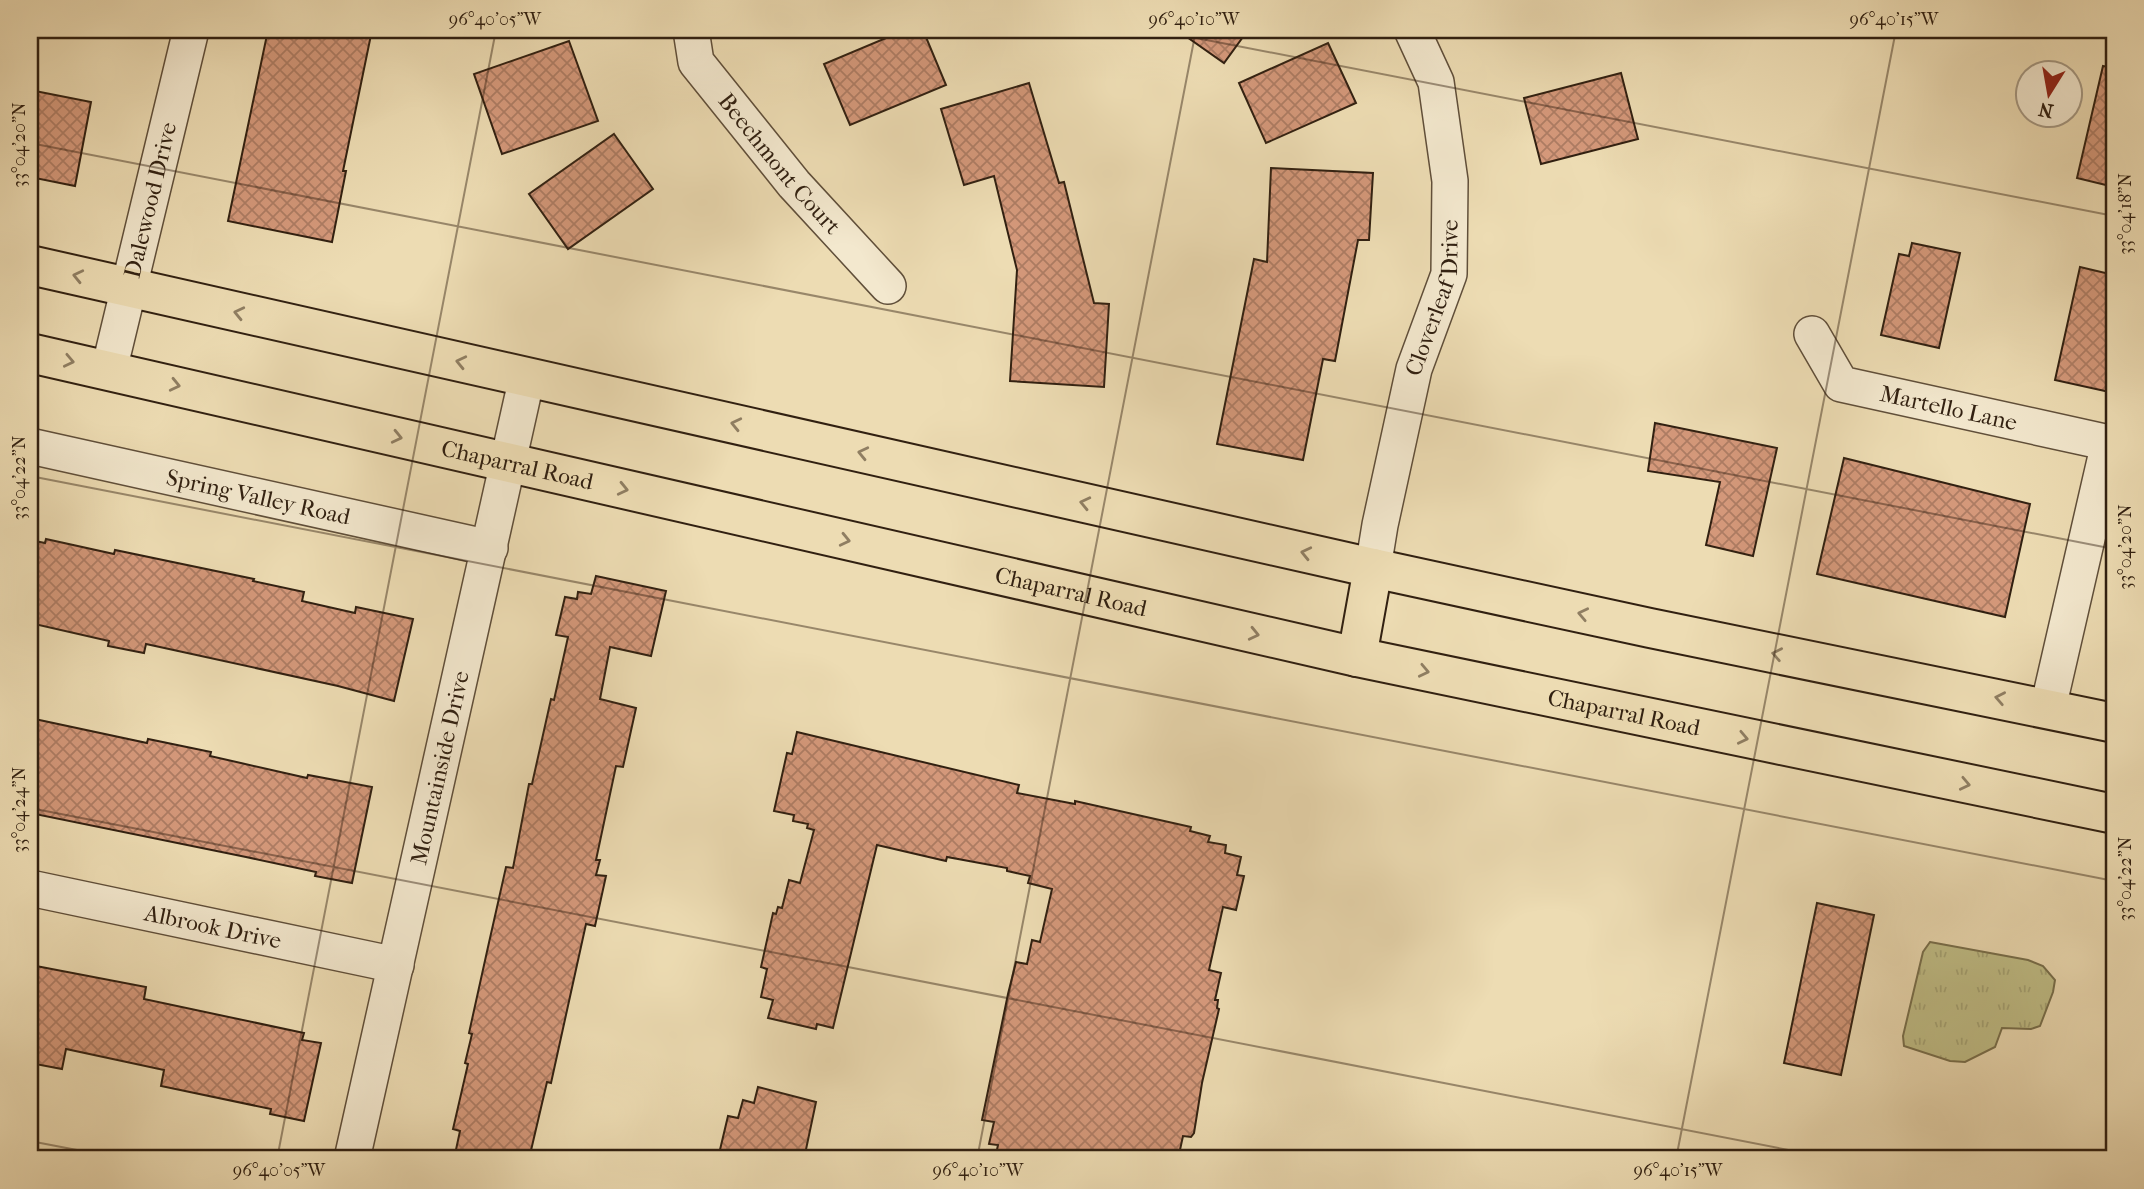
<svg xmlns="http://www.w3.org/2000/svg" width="2144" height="1189" font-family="'IM FELL French Canon',serif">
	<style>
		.grass { fill: url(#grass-tufts); stroke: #786f4c; stroke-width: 2 }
		.building { fill: url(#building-cross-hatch); stroke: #312011; stroke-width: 2 }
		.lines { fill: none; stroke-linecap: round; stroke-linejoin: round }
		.minor-casing { stroke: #604f3a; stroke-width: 38 }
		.major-casing { stroke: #312011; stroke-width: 42 }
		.minor { stroke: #f3e8ce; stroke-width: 35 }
		.major { stroke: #eddcb3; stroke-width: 38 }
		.oneway { stroke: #8f7e62 }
		.ticks { fill: none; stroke: #312011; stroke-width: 2; stroke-opacity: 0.45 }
		.labels { text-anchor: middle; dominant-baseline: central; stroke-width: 5; stroke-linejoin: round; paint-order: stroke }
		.street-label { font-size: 23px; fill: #312011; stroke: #f3e8ce }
		.neatline { fill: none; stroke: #312011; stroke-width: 2.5 }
		.ticks-label { font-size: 18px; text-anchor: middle; fill: #312011 }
	</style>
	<defs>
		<pattern id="grass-tufts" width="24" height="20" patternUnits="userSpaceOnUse" patternTransform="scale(1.75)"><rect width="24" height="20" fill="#c0be87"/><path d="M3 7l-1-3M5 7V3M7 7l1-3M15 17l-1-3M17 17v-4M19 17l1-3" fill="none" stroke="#a5a374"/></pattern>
		<pattern id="building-cross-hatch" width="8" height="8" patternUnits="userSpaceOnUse" patternTransform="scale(1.75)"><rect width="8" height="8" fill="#d4987a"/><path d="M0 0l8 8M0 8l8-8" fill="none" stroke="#ad7c63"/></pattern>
	</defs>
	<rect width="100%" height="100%" fill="#eddcb3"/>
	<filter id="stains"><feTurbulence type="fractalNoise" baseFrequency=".00286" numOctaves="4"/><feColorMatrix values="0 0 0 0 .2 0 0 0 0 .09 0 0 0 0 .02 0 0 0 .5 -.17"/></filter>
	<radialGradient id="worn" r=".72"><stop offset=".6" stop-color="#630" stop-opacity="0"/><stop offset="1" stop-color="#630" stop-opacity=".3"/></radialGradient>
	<path class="grass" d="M 1930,942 L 2028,960 L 2043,966 L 2055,980 L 2053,992 L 2040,1026 L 2031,1029 L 2002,1028 L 1995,1047 L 1965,1062 L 1950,1061 L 1904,1046 L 1903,1036 L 1923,952 Z"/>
	<g class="building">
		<path d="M 268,30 L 372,30 L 343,171 L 346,171 L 332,242 L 228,221 Z"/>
		<path d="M 905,30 L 923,30 L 946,85 L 850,125 L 824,64 Z"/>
		<path d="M 1177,30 L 1248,30 L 1224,63 Z"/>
		<path d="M 569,41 L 598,121 L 502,154 L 474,74 Z"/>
		<path d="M 1328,43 L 1356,103 L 1266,143 L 1239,83 Z"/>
		<path d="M 2103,66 L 2114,68 L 2114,187 L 2077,178 Z"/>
		<path d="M 1621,73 L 1638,139 L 1541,164 L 1524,98 Z"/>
		<path d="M 1029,83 L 1059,183 L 1064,182 L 1094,303 L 1109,304 L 1104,387 L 1010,381 L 1017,270 L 994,176 L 964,185 L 941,109 Z"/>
		<path d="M 30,90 L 91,102 L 75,186 L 30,177 Z"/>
		<path d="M 614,134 L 653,189 L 568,249 L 529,194 Z"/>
		<path d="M 1271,168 L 1373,173 L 1369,240 L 1358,240 L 1335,361 L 1323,359 L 1303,460 L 1217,444 L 1254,259 L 1267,262 Z"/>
		<path d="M 1912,243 L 1960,253 L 1939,348 L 1881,335 L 1899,254 L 1909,256 Z"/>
		<path d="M 2080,267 L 2114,275 L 2114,393 L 2055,380 Z"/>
		<path d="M 1655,423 L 1777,448 L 1753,556 L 1706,545 L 1720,482 L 1648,471 Z"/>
		<path d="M 1844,458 L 2030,504 L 2005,617 L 1817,574 Z"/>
		<path d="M 46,539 L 114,554 L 115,550 L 254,579 L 253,581 L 304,592 L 302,601 L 355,613 L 356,607 L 413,619 L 394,701 L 338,686 L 146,644 L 144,653 L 108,646 L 109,641 L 30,623 L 30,540 L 45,543 Z"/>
		<path d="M 596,576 L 666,591 L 651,656 L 610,647 L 600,699 L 636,708 L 623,767 L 616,766 L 596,860 L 600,860 L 596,875 L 606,876 L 595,926 L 586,924 L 551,1083 L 547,1082 L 529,1159 L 454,1159 L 460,1131 L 453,1129 L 468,1064 L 465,1063 L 472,1034 L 469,1033 L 488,947 L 506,867 L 513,868 L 529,784 L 532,784 L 551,699 L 554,700 L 568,637 L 556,635 L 565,597 L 577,599 L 578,592 L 591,594 Z"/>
		<path d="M 30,718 L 147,743 L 148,739 L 211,752 L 210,756 L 307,778 L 308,775 L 372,787 L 352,883 L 315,876 L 316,872 L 246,857 L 30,813 Z"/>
		<path d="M 797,732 L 1019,785 L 1017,793 L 1075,804 L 1075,801 L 1191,827 L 1190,831 L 1210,836 L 1208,842 L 1226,845 L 1225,853 L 1241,857 L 1237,875 L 1244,876 L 1236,910 L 1223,907 L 1209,970 L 1221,973 L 1215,1000 L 1218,1000 L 1217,1008 L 1219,1009 L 1202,1083 L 1194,1133 L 1191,1137 L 1183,1136 L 1178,1159 L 995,1159 L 998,1145 L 989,1144 L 994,1122 L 982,1120 L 1008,994 L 1016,962 L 1027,964 L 1032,940 L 1040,942 L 1052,889 L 1028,883 L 1030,876 L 1007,871 L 1007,868 L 947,857 L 946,861 L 877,845 L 833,1028 L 817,1024 L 816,1029 L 768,1018 L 773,1000 L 761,997 L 767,969 L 761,967 L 773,913 L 776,914 L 778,907 L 782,908 L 789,880 L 800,883 L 814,830 L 807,828 L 808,824 L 793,821 L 794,815 L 774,811 L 787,753 L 792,754 Z"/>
		<path d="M 1817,903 L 1874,915 L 1841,1075 L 1784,1063 Z"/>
		<path d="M 36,966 L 146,987 L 144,999 L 304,1033 L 302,1040 L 321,1043 L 304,1121 L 270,1114 L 271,1109 L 161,1086 L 164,1070 L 66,1049 L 62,1069 L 30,1063 L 30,973 L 34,974 Z"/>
		<path d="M 758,1087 L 816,1102 L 804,1159 L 739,1159 L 719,1154 L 728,1116 L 738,1118 L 743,1100 L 754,1103 Z"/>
	</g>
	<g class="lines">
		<defs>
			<g id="minor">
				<path id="s1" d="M 691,30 L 696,62 L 794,184 L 888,286"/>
				<path id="s2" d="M 1812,334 L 1841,384 L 2114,444"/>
				<path id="s3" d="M 109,370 L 191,30"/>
				<path id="s4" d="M 30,446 L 490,548"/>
				<path id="s5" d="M 1373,568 L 1380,525 L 1414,369 L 1449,274 L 1450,181 L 1436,82 L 1412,30"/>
				<path d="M 2048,708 L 2109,443"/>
				<path id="s6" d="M 30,888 L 396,965"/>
				<path id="s7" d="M 352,1159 L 527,377"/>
			</g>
			<g id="major">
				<path d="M 30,265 L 1373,568 L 1650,628 L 2114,723"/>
				<path id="s8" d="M 30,353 L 1357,657 L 2114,814"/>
				<path d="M 1357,657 L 1373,568"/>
			</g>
		</defs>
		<use href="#minor" class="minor-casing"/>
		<use href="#major" class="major-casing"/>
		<use href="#minor" class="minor"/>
		<use href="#major" class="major"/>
	</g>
	<defs><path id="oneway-chevron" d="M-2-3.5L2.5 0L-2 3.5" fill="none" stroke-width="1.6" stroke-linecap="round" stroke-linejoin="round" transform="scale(1.75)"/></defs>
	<g class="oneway">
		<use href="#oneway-chevron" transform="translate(78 276) rotate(-167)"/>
		<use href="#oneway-chevron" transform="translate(239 313) rotate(-167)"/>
		<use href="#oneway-chevron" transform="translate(69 361) rotate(12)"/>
		<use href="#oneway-chevron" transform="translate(461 362) rotate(-167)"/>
		<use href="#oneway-chevron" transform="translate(175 385) rotate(13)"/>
		<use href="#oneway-chevron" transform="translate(736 424) rotate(-167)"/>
		<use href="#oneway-chevron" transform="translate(397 437) rotate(13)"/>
		<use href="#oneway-chevron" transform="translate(863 453) rotate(-167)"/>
		<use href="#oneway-chevron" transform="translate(623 489) rotate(13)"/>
		<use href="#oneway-chevron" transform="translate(1085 503) rotate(-167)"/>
		<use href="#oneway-chevron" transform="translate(845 540) rotate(13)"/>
		<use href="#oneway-chevron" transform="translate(1306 553) rotate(-167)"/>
		<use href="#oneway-chevron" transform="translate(1583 614) rotate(-168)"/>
		<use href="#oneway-chevron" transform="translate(1254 634) rotate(13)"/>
		<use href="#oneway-chevron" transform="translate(1777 654) rotate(-169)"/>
		<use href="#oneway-chevron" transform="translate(1424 671) rotate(12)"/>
		<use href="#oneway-chevron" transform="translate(2000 698) rotate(-169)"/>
		<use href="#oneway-chevron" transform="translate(1743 738) rotate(12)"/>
		<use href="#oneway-chevron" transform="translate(1965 784) rotate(12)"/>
	</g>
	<path class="ticks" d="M 1155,30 L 2114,216M 30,143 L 2114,549M 30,476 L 2114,881M 30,808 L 1835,1159M 30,1141 L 124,1159M 277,1159 L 496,30M 977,1159 L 1196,30M 1676,1159 L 1896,30"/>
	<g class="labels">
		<g class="street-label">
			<text stroke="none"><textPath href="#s1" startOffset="164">Beechmont Court</textPath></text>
			<text stroke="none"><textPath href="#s3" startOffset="175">Dalewood Drive</textPath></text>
			<text stroke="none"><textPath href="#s5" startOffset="278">Cloverleaf Drive</textPath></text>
			<text stroke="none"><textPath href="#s2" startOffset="168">Martello Lane</textPath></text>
			<text stroke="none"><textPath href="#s8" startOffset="500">Chaparral Road</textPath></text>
			<text stroke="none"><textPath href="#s4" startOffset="234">Spring Valley Road</textPath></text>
			<text stroke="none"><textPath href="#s8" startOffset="1068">Chaparral Road</textPath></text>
			<text stroke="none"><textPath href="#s8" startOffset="1634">Chaparral Road</textPath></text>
			<text stroke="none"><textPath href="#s7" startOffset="401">Mountainside Drive</textPath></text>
			<text stroke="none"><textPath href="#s6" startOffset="187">Albrook Drive</textPath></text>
		</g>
	</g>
	<rect width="2144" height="1189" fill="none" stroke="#eddcb3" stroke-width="77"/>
	<g transform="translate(2049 94) rotate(191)"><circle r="33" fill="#f3e8ce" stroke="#a59882" stroke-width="2"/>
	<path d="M0-5L12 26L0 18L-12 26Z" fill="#8f2418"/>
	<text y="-10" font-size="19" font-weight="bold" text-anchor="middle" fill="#312011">N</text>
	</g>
	<rect x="38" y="38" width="2068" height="1112" class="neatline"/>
	<g class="ticks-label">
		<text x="495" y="25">96°40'05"W</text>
		<text x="1194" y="25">96°40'10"W</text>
		<text x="1894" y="25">96°40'15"W</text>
		<text transform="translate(19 145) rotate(-90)" y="6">33°04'20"N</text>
		<text transform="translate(2125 214) rotate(-90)" y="6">33°04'18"N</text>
		<text transform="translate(19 478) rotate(-90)" y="6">33°04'22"N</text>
		<text transform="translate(2125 547) rotate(-90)" y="6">33°04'20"N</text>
		<text transform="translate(19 810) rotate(-90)" y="6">33°04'24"N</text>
		<text transform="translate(2125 879) rotate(-90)" y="6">33°04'22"N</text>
		<text x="279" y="1176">96°40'05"W</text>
		<text x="978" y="1176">96°40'10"W</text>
		<text x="1678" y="1176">96°40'15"W</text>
	</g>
	<rect width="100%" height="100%" filter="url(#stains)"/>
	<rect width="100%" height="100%" fill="url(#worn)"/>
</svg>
